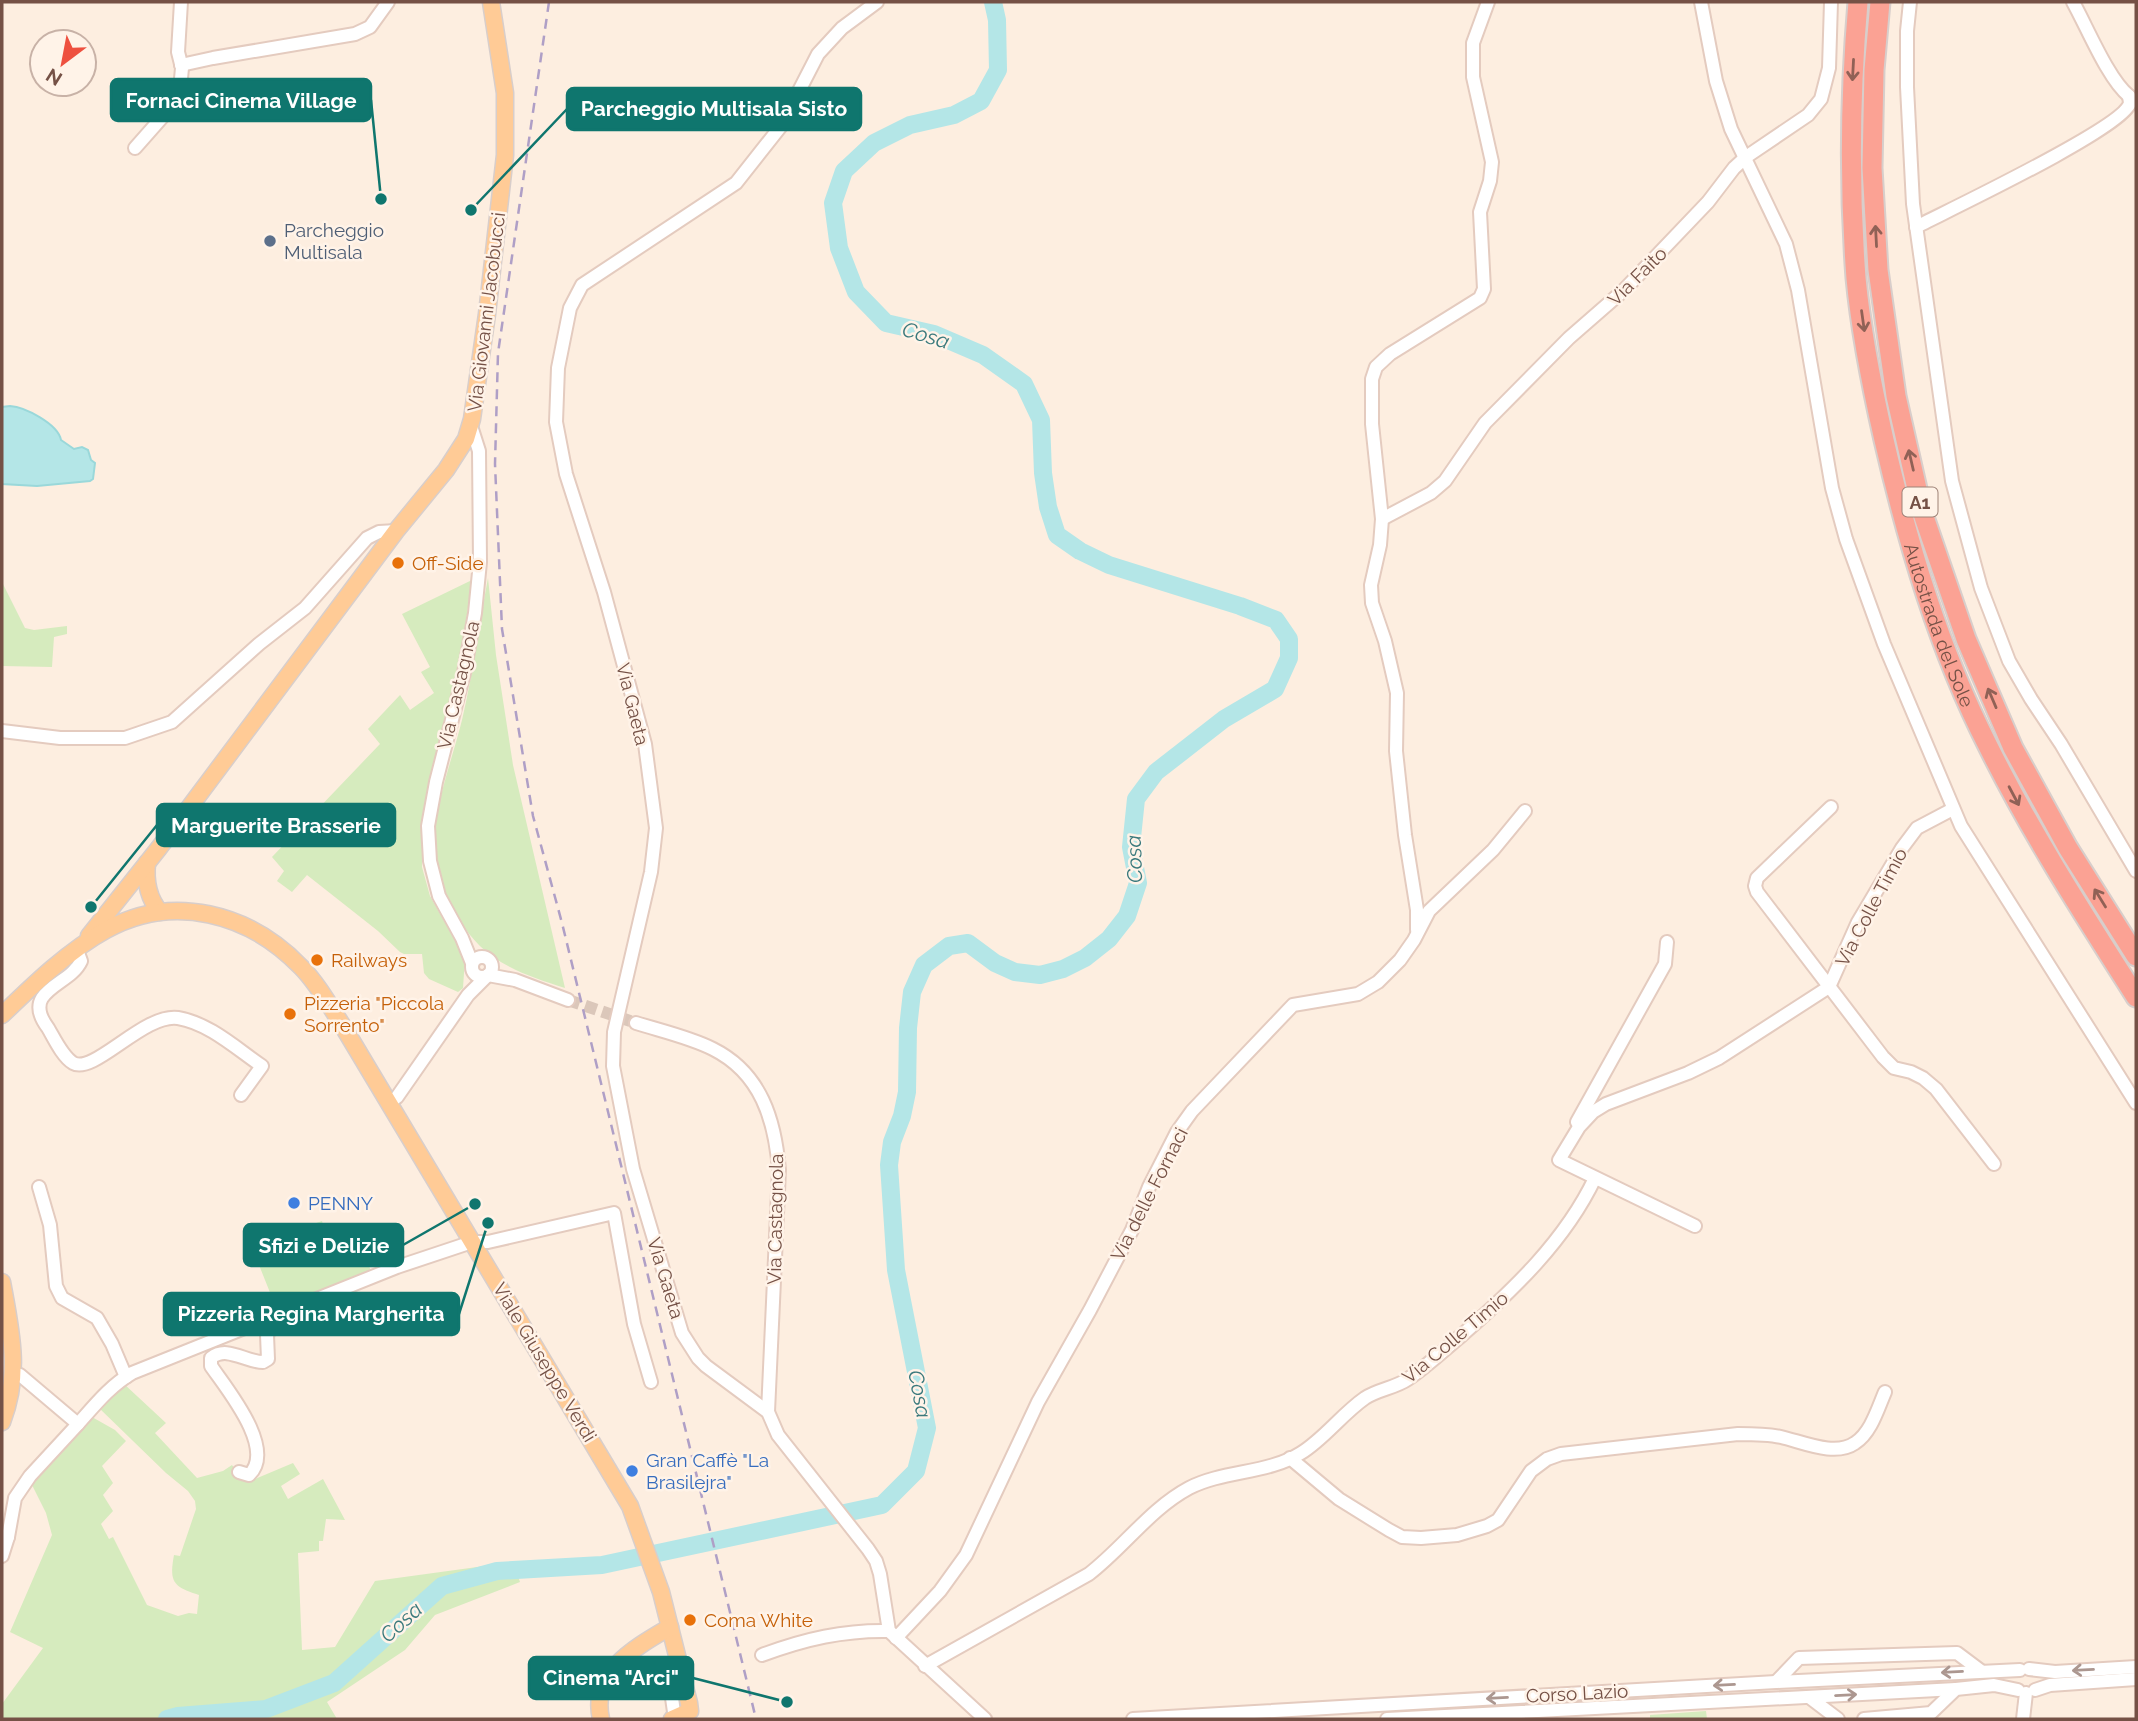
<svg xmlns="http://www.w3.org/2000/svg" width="2138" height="1721" font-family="Raleway,sans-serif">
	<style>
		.green { fill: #d6ebbe }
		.water { fill: #b4e6e7; stroke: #9ad8da; stroke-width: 2 }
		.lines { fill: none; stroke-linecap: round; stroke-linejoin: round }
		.river { stroke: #b4e6e7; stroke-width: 18 }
		.minor-tunnel { stroke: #dbc7ba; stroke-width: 12; stroke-dasharray: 12 6; stroke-linecap: butt }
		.minor-casing { stroke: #e4cbbf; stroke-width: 16 }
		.major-casing { stroke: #d8cecb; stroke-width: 19 }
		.highway-casing { stroke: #d8cecb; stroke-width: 23 }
		.minor { stroke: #fff; stroke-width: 12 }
		.major { stroke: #ffcb96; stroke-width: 16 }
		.highway { stroke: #fba294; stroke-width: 19 }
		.rail { stroke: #af9fc6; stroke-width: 2.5; stroke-dasharray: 10 7; stroke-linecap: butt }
		.oneway { stroke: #906156 }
		.oneway2 { stroke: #ac9790 }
		.service-dot { fill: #5c6f8a; stroke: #fff3e8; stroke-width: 2.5 }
		.food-dot { fill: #e8710a; stroke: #fff3e8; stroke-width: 2.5 }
		.shop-dot { fill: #3f7fe0; stroke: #fff3e8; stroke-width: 2.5 }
		.labels { text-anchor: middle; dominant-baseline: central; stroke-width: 5; stroke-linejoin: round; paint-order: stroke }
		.shield { fill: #fff3e8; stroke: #9e8277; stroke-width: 2 }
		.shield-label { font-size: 18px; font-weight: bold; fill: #755146 }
		.service-label { font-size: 19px; fill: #4e5e75; stroke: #fff3e8; text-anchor: start }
		.street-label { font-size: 19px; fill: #755146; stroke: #fff3e8 }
		.food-label { font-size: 19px; fill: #c56008; stroke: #fff3e8; text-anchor: start }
		.shop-label { font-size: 19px; fill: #366cbe; stroke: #fff3e8; text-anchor: start }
		.water-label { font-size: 21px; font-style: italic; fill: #3a797c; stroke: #fff3e8 }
		.leader { fill: none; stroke: #0f766e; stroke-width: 2.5 }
		.callout-dot { fill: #0f766e; stroke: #fff3e8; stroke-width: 2.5 }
		.callout { fill: #0f766e; stroke: #0f766e; stroke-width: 2.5 }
		.callout-label { font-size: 21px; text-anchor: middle; font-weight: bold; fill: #fff }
	</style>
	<rect width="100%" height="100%" fill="#fdeee0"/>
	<g class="green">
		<path d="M 488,578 L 496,655 L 513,765 L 565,988 C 540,980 514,972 492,956 C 456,930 430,873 435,829 C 439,793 453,756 462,720 C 473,673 479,625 488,578 Z"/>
		<path d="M 472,580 L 460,662 L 431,779 L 422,840 L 422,867 L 430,896 L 465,958 L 463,988 L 458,992 L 429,979 L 424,973 L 422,954 L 404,954 L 400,952 L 378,931 L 307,875 L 292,892 L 277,881 L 284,871 L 272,857 L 380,744 L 368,729 L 400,695 L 410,710 L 434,693 L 421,672 L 430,667 L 402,614 Z"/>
		<path d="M 2,582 L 25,628 L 34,630 L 67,626 L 67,634 L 54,637 L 52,667 L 2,666 Z"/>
		<path d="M 322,1221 L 324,1228 L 336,1224 L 347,1247 L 363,1251 L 371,1271 L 277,1310 L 251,1245 Z"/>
		<path d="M 123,1383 L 166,1423 L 155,1433 L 197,1478 L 223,1471 L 232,1465 L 241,1478 L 255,1479 L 293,1463 L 300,1474 L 281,1486 L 288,1499 L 323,1479 L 345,1520 L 326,1519 L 323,1541 L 319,1541 L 319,1551 L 298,1553 L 302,1650 L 335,1647 L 375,1581 L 513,1562 L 520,1582 L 435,1615 L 405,1650 L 327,1702 L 337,1719 L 2,1719 L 2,1704 L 43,1648 L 10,1632 L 52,1535 L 46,1513 L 30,1481 L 92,1417 L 115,1430 L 126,1441 L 102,1466 L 113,1483 L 103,1495 L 113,1511 L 101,1524 L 109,1539 L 113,1537 L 147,1605 L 178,1616 L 189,1613 L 197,1614 L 199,1595 C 173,1587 169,1582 174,1555 L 180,1556 L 196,1509 L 195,1501 L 188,1491 L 166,1473 L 98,1407 Z"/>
		<path d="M 1706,1711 L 1707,1719 L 1650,1719 L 1650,1715 Z"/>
	</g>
	<path class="water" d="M 10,406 C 25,407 58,424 61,440 L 74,449 L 82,447 L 88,450 L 91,460 L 95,463 L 93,479 L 90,481 L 37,486 L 2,484 L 2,407 Z"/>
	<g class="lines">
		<path class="river" d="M 167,1719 L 178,1716 L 266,1709 L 334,1683 L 442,1586 L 497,1571 L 602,1565 L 882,1505 L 916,1471 L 927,1428 L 896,1270 L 889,1165 L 892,1142 L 902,1116 L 907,1092 L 908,1028 L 912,992 L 924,965 L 949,946 L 968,943 L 995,963 L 1015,972 L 1040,975 L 1063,969 L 1085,958 L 1109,939 L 1127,916 L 1138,883 L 1131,847 L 1136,799 L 1156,772 L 1224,719 L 1275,689 L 1289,658 L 1289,639 L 1276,620 L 1240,606 L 1109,565 L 1080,551 L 1057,535 L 1048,507 L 1043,473 L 1041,420 L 1024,384 L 983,355 L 934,334 L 886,323 L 856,292 L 839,248 L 833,203 L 844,171 L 874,143 L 910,125 L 954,115 L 981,101 L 998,70 L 997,20 L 993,2"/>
		<path class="minor-tunnel" d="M 568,1000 L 636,1023"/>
		<defs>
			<g id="minor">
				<path d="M 877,2 L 842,28 L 818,54 L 781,126 L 736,183 L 582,285 L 570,308 L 558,368 L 556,422 L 566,474 L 604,592 L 645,744 L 656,828 L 651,872 L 614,1032 L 613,1066 L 633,1169 L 676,1313 L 682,1333 L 698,1358 L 706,1366 L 768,1412 L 778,1435 L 868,1549 L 876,1561 L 880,1574 L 889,1631 L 985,1719"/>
				<path d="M 1701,2 L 1716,81 L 1731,129 L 1786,244 L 1798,290 L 1832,488 L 1846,539 L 1884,644 L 1961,826 L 2136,1103"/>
				<path d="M 1910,2 L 1907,31 L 1907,87 L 1913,204 L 1952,481 L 1981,588 L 2009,661 L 2031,699 L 2061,744 L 2136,871"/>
				<path d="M 2073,2 C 2087,27 2108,79 2129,96"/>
				<path d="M 181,65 L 213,58 L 355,34 L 370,27 L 388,2"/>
				<path d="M 135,148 L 165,114 L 180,89 L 182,68 L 178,52 L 181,2"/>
				<path d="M 1916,227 C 1949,210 2123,128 2130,103 L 2129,96"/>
				<path d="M 471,426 L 479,451 L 480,562 L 475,613 L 464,673 L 436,782 L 428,826 L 430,861 L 439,896 L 462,938 L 472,963"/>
				<path d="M 1382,519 L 1431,493 L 1445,481 L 1485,423 L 1569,338 L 1624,290 L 1708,202 L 1734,168 L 1746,157 L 1808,115 L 1821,99 L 1829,68 L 1831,2"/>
				<path d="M 2,731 L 60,738 L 125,738 L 172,722 L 259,644 L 305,608 L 367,538 L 379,532 L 396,531"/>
				<path d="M 1831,807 L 1757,878 L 1755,886 L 1757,892 L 1883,1057 L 1894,1068 L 1911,1072 L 1923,1078 L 1936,1089 L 1994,1164"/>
				<path d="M 1417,930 L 1417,910 L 1405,835 L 1396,751 L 1397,693 L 1385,641 L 1372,603 L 1371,585 L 1380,545 L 1382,519 L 1372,424 L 1372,379 L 1376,367 L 1390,354 L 1480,298 L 1484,289 L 1480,212 L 1490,181 L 1492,162 L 1473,77 L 1473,43 L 1488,2"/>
				<path d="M 77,950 L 81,961 C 73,978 52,983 42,998 C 36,1008 42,1020 48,1028 C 54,1038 62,1056 73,1063 C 94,1075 144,1013 178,1018 C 209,1023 237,1049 262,1066 L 241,1095"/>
				<circle cx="482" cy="967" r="10"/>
				<path d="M 488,975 L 515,980 L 568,1000"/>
				<path d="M 636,1023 C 661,1031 689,1037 713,1049 C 761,1073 775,1120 779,1170 L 768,1412"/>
				<path d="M 389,1103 L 397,1097 L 468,995 L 486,977"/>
				<path d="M 1577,1122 L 1665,964 L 1667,942"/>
				<path d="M 39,1187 L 50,1225 L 56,1286 L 62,1298 L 97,1318 L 112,1344 L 126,1377"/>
				<path d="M 1695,1226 L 1559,1160 L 1579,1127 L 1593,1112 L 1606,1104 L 1688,1073 L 1719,1058 L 1829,987 L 1858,922 L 1902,848 L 1917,828 L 1953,809"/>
				<path d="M 13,1373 L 20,1375 L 78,1424 C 95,1405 110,1386 132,1373 L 397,1267 L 472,1242 L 488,1242 L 614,1213 L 634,1324 L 651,1382"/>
				<path d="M 1290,1458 L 1339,1499 L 1389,1530 L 1402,1537 L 1421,1538 L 1457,1535 L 1487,1526 L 1498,1520 L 1531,1471 L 1547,1459 L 1561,1454 L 1738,1434 C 1753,1434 1767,1434 1781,1437 C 1803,1442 1835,1457 1855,1443 C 1871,1433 1878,1408 1885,1392"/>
				<path d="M 239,1472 L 249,1475 C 277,1449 226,1388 211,1366 L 211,1358 C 227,1345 245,1362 263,1362 L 268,1359 L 267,1335 L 280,1313"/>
				<path d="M 2,1537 L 8,1537 L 15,1498 L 30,1476 L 78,1424"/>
				<path d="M 2,1556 L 8,1537"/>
				<path d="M 896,1638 L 940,1591 L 966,1555 L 1038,1402 L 1090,1310 L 1132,1230 L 1149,1187 L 1177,1132 L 1192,1111 L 1293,1005 L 1358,994 L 1378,982 L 1400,960 L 1414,940 L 1429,911 L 1493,850 L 1525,811"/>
				<path d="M 762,1655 C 805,1639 844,1630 889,1631"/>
				<path d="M 925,1666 L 1089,1574 C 1124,1547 1150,1509 1189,1488 C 1224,1470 1268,1474 1301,1453 C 1324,1439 1342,1414 1365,1398 C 1379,1389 1395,1388 1408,1379 C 1427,1366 1444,1350 1462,1335 C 1513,1290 1565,1241 1595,1178"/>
				<path d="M 2029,1669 L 2055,1672 L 2136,1667"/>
				<path d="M 1776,1682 L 1799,1658 L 1957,1653 L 1981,1671"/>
				<path d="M 2035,1690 L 2050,1685 L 2136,1679"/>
				<path d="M 1809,1697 L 1838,1719"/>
				<path d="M 675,1719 L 669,1677 L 672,1672 L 680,1667"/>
				<path d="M 1133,1719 L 1776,1682 L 2020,1670"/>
				<path d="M 1387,1719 L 1956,1689"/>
				<path d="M 1864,1719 L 1931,1713 L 1956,1689 L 1994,1685 L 2018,1690"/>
				<path d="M 2023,1719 L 2026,1693"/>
			</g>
			<g id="major">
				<path d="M 147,863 C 145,882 148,898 160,912"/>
				<path d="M 89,936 L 159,848 L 396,531 L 446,470 L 466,439 L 472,419 L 487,314 L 505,155 L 505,93 L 491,2"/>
				<path d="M 2,1015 C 32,986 69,950 106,930 C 173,893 249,913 301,967 C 318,984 331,1008 344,1028 L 630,1506 L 661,1592 L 689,1703 L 690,1711 L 672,1719"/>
				<path d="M 2,1282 C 11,1331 21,1373 2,1422"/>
				<path d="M 601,1719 C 590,1672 636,1647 670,1627"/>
			</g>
			<g id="highway">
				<path id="s1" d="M 1858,2 C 1850,94 1849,185 1856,278 C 1861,332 1872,387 1884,440 C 1908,544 1939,650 1988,746 C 2031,833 2084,915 2136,997"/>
				<path d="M 1880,2 L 1874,70 L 1872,168 L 1878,270 L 1896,396 L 1922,511 L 1966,639 L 2013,748 L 2068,848 L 2136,956"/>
			</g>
		</defs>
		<use href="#minor" class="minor-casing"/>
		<use href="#major" class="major-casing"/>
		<use href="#highway" class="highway-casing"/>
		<use href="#minor" class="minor"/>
		<use href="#major" class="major"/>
		<use href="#highway" class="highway"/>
		<path class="rail" d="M 549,2 L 498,353 L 495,464 L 502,629 L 533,816 L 562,923 L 756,1719"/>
	</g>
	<defs><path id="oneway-shaft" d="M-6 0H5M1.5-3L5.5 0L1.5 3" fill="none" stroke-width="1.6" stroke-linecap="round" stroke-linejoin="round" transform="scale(1.75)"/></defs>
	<g class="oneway">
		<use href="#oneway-shaft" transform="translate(1853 70) rotate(93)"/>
		<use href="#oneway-shaft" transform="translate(1876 236) rotate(-93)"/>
		<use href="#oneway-shaft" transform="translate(1863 321) rotate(82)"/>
		<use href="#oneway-shaft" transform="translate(1911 460) rotate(-103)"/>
		<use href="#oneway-shaft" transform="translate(1992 698) rotate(-113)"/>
		<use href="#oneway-shaft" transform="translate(2014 796) rotate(62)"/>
		<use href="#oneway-shaft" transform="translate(2100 898) rotate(-122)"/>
	</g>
	<g class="oneway2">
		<use href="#oneway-shaft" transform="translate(2083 1670) rotate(177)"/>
		<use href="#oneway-shaft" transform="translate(1952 1672) rotate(177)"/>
		<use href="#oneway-shaft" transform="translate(1724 1685) rotate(177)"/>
		<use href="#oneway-shaft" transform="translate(1846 1695) rotate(-3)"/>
		<use href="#oneway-shaft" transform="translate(1497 1698) rotate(177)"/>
	</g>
	<circle class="service-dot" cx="270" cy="241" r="7"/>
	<g class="food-dot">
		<circle cx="398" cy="563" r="7"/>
		<circle cx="317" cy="960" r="7"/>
		<circle cx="290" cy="1014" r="7"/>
		<circle cx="690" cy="1620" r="7"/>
	</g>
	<g class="shop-dot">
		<circle cx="294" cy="1203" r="7"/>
		<circle cx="632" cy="1471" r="7"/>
	</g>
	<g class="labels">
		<rect class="shield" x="1902.5" y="487.5" width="35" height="29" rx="5"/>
		<g class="shield-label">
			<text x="1920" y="502">A1</text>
		</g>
		<g class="service-label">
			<text x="284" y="230">Parcheggio<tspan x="284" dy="22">Multisala</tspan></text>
		</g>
		<g class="street-label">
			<text transform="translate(1637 276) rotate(-45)">Via Faito</text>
			<text transform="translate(486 312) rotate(-83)">Via Giovanni Jacobucci</text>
			<text stroke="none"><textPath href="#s1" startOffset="634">Autostrada del Sole</textPath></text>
			<text transform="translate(458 685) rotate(-77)">Via Castagnola</text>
			<text transform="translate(633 704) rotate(76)">Via Gaeta</text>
			<text transform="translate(1871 907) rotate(-62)">Via Colle Timio</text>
			<text transform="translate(1149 1194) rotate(-63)">Via delle Fornaci</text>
			<text transform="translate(775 1219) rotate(-89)">Via Castagnola</text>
			<text transform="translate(666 1278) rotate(73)">Via Gaeta</text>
			<text transform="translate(1455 1337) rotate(-40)">Via Colle Timio</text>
			<text transform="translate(545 1362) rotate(59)">Viale Giuseppe Verdi</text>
			<text transform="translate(1577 1693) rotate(-3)">Corso Lazio</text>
		</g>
		<g class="food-label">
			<text x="412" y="563">Off-Side</text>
			<text x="331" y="960">Railways</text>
			<text x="304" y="1003">Pizzeria "Piccola<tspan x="304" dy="22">Sorrento"</tspan></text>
			<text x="704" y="1620">Coma White</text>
		</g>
		<g class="shop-label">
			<text x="308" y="1203">PENNY</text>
			<text x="646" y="1460">Gran Caffè "La<tspan x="646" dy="22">Brasilejra"</tspan></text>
		</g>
		<g class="water-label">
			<text transform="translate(926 335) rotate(17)">Cosa</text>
			<text transform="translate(1134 859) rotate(-92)">Cosa</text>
			<text transform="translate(920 1394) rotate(79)">Cosa</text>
			<text transform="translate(401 1622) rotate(-42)">Cosa</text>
		</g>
	</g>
	<path class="leader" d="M381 199L371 100M471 210L567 109M91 907L157 825M475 1204L403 1245M488 1223L459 1314M787 1702L693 1678"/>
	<g class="callout-dot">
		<circle cx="381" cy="199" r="7"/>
		<circle cx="471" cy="210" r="7"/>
		<circle cx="91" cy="907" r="7"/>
		<circle cx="475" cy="1204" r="7"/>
		<circle cx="488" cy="1223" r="7"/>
		<circle cx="787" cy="1702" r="7"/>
	</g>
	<g class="callout">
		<rect x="111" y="79" width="260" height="42" rx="7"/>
		<rect x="567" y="88" width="294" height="42" rx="7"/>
		<rect x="157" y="804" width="238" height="42" rx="7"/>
		<rect x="244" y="1224" width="159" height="42" rx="7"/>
		<rect x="164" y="1293" width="295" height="42" rx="7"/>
		<rect x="529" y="1657" width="164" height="42" rx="7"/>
	</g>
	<g class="callout-label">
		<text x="241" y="108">Fornaci Cinema Village</text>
		<text x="714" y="116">Parcheggio Multisala Sisto</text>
		<text x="276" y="833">Marguerite Brasserie</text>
		<text x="324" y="1253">Sfizi e Delizie</text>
		<text x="311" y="1321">Pizzeria Regina Margherita</text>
		<text x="611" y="1685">Cinema "Arci"</text>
	</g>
	<rect width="2138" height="1721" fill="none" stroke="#755146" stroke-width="7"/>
	<g transform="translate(63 63) rotate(212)"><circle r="33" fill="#fff3e8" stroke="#c8b2a7" stroke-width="2"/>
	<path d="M0-5L12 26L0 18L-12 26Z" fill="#ee503f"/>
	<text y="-10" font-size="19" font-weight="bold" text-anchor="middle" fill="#755146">N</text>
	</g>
</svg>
